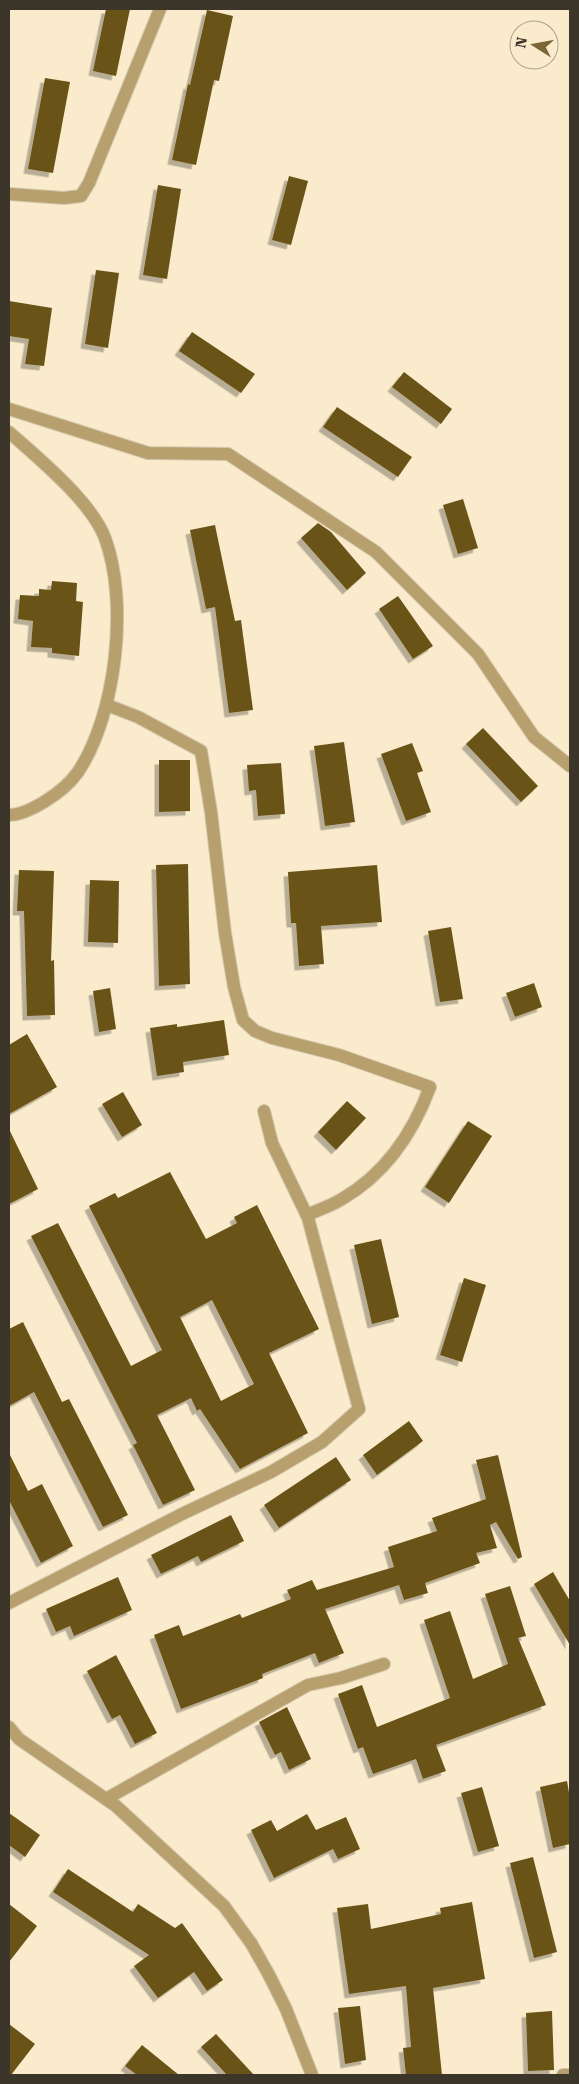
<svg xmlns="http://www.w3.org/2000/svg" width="579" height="2084" font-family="'Roboto Serif',serif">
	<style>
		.building { fill: #6b5318; fill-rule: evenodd; filter: url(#shadow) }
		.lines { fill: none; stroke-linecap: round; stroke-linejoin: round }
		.street-casing { stroke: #d3c7ac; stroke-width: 14 }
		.street { stroke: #b7a06d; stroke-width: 12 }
	</style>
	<defs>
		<filter id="shadow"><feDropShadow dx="-4.5" dy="4.5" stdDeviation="0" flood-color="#0004"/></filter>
	</defs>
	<rect width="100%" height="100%" fill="#f9ebcc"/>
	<g class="building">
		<path d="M 106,9 L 130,9 L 116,76 L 93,71 Z"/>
		<path d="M 207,10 L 233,16 L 219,81 L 214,80 L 196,165 L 172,160 L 188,84 L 190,85 Z"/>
		<path d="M 45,78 L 70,82 L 53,173 L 28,169 Z"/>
		<path d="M 289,176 L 308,181 L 291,245 L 272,240 Z"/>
		<path d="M 158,185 L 181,189 L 167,279 L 143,275 Z"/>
		<path d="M 96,270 L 119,273 L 108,348 L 85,344 Z"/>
		<path d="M 9,301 L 52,308 L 44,366 L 25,364 L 29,339 L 9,336 Z"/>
		<path d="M 192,332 L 255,374 L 241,393 L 179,351 Z"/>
		<path d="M 404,372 L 452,409 L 441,424 L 392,387 Z"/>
		<path d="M 337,407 L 412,457 L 398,477 L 323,427 Z"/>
		<path d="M 463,499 L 478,548 L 458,554 L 443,505 Z"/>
		<path d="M 318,523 L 331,532 L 366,573 L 347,590 L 301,538 Z"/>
		<path d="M 215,525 L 235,621 L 241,620 L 253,710 L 229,713 L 215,607 L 206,609 L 190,530 Z"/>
		<path d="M 52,581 L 77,583 L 76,601 L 83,602 L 79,656 L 52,653 L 52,648 L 31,647 L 33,621 L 18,619 L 20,595 L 39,596 L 39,589 L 51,590 Z"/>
		<path d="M 398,596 L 433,646 L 413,659 L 379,609 Z"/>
		<path d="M 483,728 L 538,786 L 521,802 L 466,744 Z"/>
		<path d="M 344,742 L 355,822 L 325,826 L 314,746 Z"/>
		<path d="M 412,743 L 423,771 L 417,773 L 431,812 L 406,821 L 381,754 Z"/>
		<path d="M 159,760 L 190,760 L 190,811 L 159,812 Z"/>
		<path d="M 281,763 L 285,814 L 258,816 L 256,790 L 249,791 L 247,765 Z"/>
		<path d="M 188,864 L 190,984 L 159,986 L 156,865 Z"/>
		<path d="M 377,865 L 382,922 L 321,926 L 324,964 L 299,966 L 296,923 L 291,923 L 288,872 Z"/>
		<path d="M 19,870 L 54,871 L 51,961 L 54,960 L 55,1015 L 27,1016 L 24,911 L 17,911 Z"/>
		<path d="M 90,880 L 119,881 L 118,943 L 88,942 Z"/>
		<path d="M 451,927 L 463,999 L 440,1002 L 428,931 Z"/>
		<path d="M 534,983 L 542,1007 L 515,1017 L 506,993 Z"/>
		<path d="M 110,988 L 116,1029 L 99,1032 L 93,991 Z"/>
		<path d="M 224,1020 L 229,1055 L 183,1062 L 184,1072 L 157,1076 L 150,1028 L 177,1024 L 177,1027 Z"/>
		<path d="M 27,1034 L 57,1087 L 9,1114 L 9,1045 Z"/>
		<path d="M 123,1092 L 142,1125 L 122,1137 L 102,1104 Z"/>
		<path d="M 347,1101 L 366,1118 L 336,1150 L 318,1132 Z"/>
		<path d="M 468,1121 L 492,1136 L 449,1203 L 425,1187 Z"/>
		<path d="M 9,1129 L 38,1189 L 9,1204 Z"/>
		<path d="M 170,1172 L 206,1239 L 237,1223 L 234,1217 L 257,1205 L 319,1329 L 269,1353 L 308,1433 L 240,1469 L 200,1409 L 197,1411 L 191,1398 L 157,1415 L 195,1490 L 163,1505 L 133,1445 L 137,1443 L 31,1236 L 58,1223 L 131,1366 L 162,1350 L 89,1206 L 115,1193 L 118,1198 ZM 212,1300 L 254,1384 L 221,1401 L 180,1317 Z"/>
		<path d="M 381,1239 L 399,1317 L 372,1324 L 354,1245 Z"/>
		<path d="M 464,1278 L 486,1285 L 462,1362 L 440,1355 Z"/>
		<path d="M 23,1322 L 62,1402 L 69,1399 L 128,1515 L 103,1527 L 34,1392 L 9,1406 L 9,1329 Z"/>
		<path d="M 409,1421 L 423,1441 L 377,1475 L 363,1455 Z"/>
		<path d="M 9,1453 L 28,1491 L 42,1484 L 73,1546 L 41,1563 L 9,1500 Z"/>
		<path d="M 498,1455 L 522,1557 L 518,1559 L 496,1522 L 490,1525 L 497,1548 L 476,1553 L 480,1563 L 425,1583 L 428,1593 L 404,1600 L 399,1585 L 325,1609 L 344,1653 L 319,1663 L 315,1653 L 262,1674 L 263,1678 L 181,1709 L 154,1635 L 179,1625 L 183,1636 L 240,1614 L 242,1618 L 291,1599 L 287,1590 L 312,1580 L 317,1590 L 394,1567 L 388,1547 L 437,1531 L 432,1518 L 486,1499 L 476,1460 Z"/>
		<path d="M 336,1457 L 351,1480 L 279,1528 L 264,1505 Z"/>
		<path d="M 231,1515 L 244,1541 L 201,1562 L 198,1556 L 161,1574 L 151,1555 Z"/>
		<path d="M 553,1572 L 570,1601 L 570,1645 L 534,1584 Z"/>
		<path d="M 118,1577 L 132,1610 L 74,1636 L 70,1626 L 56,1632 L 46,1609 Z"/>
		<path d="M 510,1586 L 526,1636 L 518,1638 L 546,1705 L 436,1745 L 446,1771 L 423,1779 L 416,1759 L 373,1774 L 363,1747 L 358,1749 L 338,1694 L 362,1685 L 377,1727 L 450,1698 L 424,1620 L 450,1611 L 473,1679 L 508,1664 L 485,1594 Z"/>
		<path d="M 116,1655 L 157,1733 L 135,1744 L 120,1715 L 112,1719 L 87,1671 Z"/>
		<path d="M 287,1707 L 311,1759 L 289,1770 L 281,1752 L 275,1755 L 259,1722 Z"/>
		<path d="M 567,1781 L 570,1798 L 570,1844 L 553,1848 L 540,1787 Z"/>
		<path d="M 482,1787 L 499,1846 L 478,1852 L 461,1793 Z"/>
		<path d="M 9,1813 L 40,1835 L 25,1857 L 9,1845 Z"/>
		<path d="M 307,1814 L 316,1830 L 346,1817 L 360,1849 L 338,1859 L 333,1849 L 274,1878 L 251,1830 L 271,1820 L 277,1831 Z"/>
		<path d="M 533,1857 L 557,1952 L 534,1958 L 510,1863 Z"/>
		<path d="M 68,1869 L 133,1912 L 138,1904 L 175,1928 L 182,1923 L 223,1980 L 207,1991 L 194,1972 L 158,1998 L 134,1966 L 149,1955 L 53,1892 Z"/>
		<path d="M 472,1902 L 485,1979 L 433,1988 L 442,2075 L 406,2075 L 403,2048 L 411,2047 L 406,1986 L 349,1994 L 337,1908 L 368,1904 L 371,1929 L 441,1914 L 440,1908 Z"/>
		<path d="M 9,1904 L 37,1926 L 9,1962 Z"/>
		<path d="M 360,2006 L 366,2060 L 345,2064 L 338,2008 Z"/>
		<path d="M 552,2011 L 554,2070 L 528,2071 L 526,2013 Z"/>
		<path d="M 9,2024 L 35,2044 L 11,2075 L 9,2075 Z"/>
		<path d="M 216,2034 L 254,2075 L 227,2075 L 201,2047 Z"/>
		<path d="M 142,2045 L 179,2075 L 137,2075 L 125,2066 Z"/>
	</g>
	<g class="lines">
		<defs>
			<g id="street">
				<path d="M 9,194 L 64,198 L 81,196 L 89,183 L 160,9"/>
				<path d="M 9,409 L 148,453 L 228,454 L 376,552 L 478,654 L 534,737 L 570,766"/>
				<path d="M 9,432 C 38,458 91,501 105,538 C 129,603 116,715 78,772 C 69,785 57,794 44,802 C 34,808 21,815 9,815"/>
				<path d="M 107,705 L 138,717 L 201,751 L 211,812 L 225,933 L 234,987 L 243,1020 L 255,1031 L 272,1038 L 339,1055 L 430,1087 C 413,1133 385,1174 342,1199 C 331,1206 318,1210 307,1215"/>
				<path d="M 9,1603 L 182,1514 L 271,1472 L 322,1442 L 359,1409 L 308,1218 L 272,1143 L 264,1111"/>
				<path d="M 9,1727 L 19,1739 L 116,1806 L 224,1906 L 251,1943 L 269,1975 L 286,2009 L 312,2075"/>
				<path d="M 106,1799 L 308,1685 L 341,1678 L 384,1664"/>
				<path d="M 563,2075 L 570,2075"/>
			</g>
		</defs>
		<use href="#street" class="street-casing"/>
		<use href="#street" class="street"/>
	</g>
	<rect width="579" height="2084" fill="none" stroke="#3c362a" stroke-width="20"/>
	<g transform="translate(534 45) rotate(281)"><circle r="24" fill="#f9ebcc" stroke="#ada38b"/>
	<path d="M0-4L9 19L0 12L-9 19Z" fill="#7c6636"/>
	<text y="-8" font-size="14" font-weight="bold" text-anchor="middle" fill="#3c362a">N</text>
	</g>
</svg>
